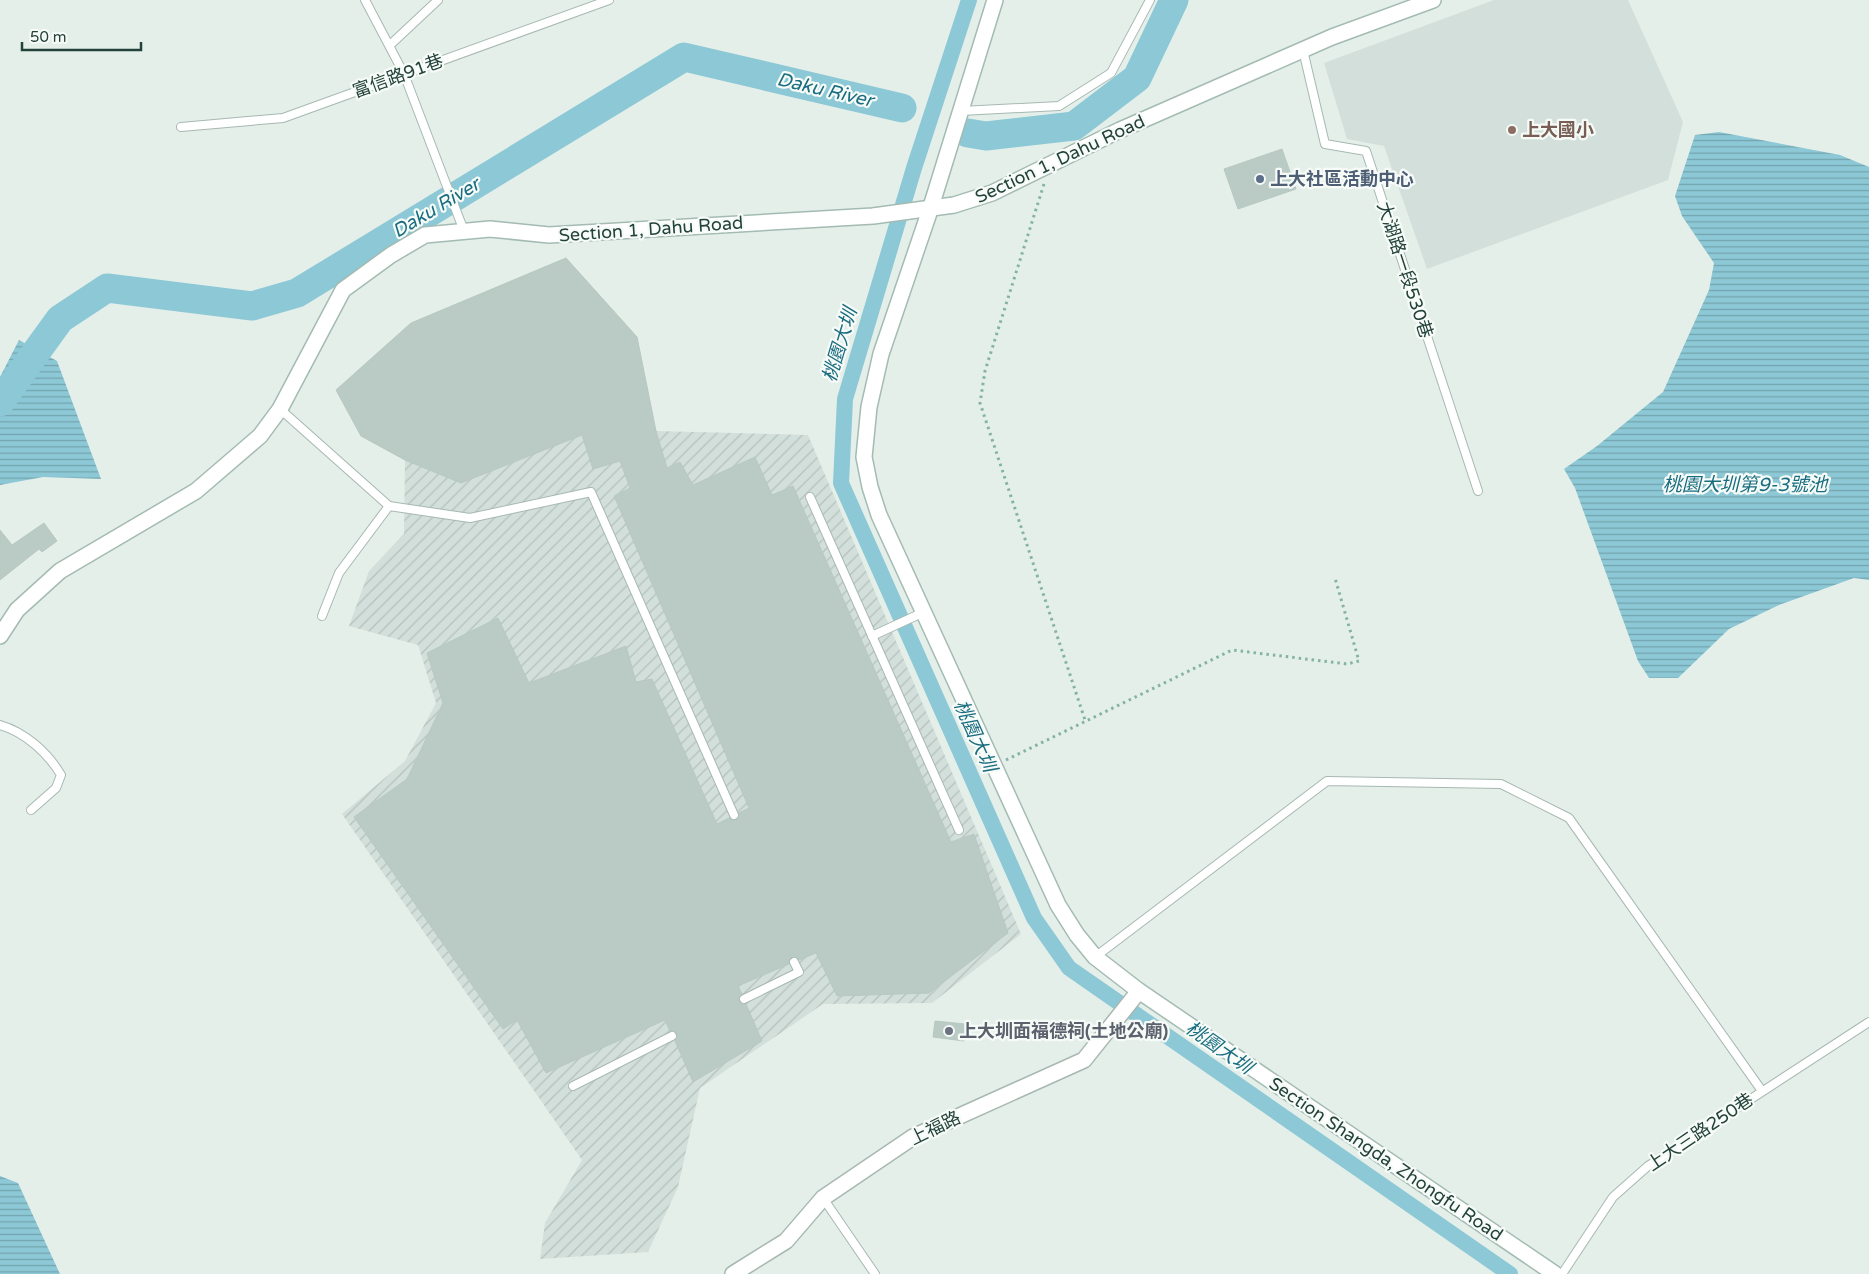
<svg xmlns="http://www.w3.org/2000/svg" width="1869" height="1274" font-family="'Varela Round','Noto Sans TC',sans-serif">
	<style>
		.built { fill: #d3dfda }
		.industrial { fill: url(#industrial-furrows) }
		.water { fill: url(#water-rules) }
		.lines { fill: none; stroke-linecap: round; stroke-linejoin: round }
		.canal { stroke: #8cc8d5; stroke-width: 16 }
		.river { stroke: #8cc8d5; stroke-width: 29 }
		.building { fill: #bacac4; stroke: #b7c9c2 }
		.lane-casing { stroke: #a7b8b2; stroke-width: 10 }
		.street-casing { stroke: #a7b8b2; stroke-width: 18 }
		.secondary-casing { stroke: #a3bbb3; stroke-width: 18 }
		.path { stroke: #84b3a6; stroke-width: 3; stroke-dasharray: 2.5 4; stroke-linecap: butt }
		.lane { stroke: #fff; stroke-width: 8 }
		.street { stroke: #fff; stroke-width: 15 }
		.secondary { stroke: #fff; stroke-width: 15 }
		.education-dot { fill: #8d6e63; stroke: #f6fbf8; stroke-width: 2 }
		.service-dot { fill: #5c6f8a; stroke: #f6fbf8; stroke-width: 2 }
		.worship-dot { fill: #6b7280; stroke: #f6fbf8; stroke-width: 2 }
		.labels { text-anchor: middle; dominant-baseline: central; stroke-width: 4.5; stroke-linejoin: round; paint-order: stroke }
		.street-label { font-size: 18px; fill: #23423a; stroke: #f6fbf8 }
		.education-label { font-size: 18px; font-weight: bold; fill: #785e54; stroke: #f6fbf8; text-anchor: start }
		.service-label { font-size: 18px; font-weight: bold; fill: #4e5e75; stroke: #f6fbf8; text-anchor: start }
		.worship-label { font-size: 18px; font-weight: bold; fill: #5b616d; stroke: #f6fbf8; text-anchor: start }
		.water-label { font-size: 19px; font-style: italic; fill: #1a6d80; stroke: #f6fbf8 }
	</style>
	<defs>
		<pattern id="industrial-furrows" width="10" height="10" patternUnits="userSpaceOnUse" patternTransform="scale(1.25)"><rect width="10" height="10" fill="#d3dfda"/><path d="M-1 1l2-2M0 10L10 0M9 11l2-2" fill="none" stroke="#b5c1bc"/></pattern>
		<pattern id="water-rules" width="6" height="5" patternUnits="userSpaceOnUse" patternTransform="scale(1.25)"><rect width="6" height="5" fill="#8cc8d5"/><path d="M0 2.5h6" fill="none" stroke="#72a4ae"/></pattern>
	</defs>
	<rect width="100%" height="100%" fill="#e5efea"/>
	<path class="built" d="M 1494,0 L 1628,0 L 1683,122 L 1668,180 L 1427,269 L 1384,146 L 1347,139 L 1324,63 Z"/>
	<path class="industrial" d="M 566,258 L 637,337 L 656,431 L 808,435 L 1021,934 L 932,1003 L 823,1004 L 700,1088 L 678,1187 L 648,1252 L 540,1259 L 545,1223 L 582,1160 L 342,814 L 405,761 L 436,703 L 418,645 L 349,626 L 369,571 L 404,534 L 405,460 L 361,436 L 336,390 L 411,323 Z"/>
	<g class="water">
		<path d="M 1719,132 L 1840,155 L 1869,167 L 1869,580 L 1854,578 L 1779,605 L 1729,629 L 1678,678 L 1649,678 L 1638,661 L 1575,488 L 1564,469 L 1597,446 L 1663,392 L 1709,290 L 1714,263 L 1682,216 L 1675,196 L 1695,135 Z"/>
		<path d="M 19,340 L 57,361 L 101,479 L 43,477 L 0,485 L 0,377 Z"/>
		<path d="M 0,1176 L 18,1183 L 60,1274 L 0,1274 Z"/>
	</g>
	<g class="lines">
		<path class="canal" d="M 969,0 L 914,168 L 845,399 L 841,483 L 1034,918 L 1069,968 L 1510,1274"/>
		<g class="river">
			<path d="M 968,133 L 986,136 L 1074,126 L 1137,78 L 1174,0"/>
			<path d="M 0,402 L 60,319 L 107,288 L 252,306 L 297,293 L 684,57 L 902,108"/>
		</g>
	</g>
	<g class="building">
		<path d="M 1282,149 L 1296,189 L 1238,209 L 1224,169 Z"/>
		<path d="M 566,258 L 637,337 L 656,431 L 667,468 L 680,462 L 693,485 L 755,457 L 772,495 L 793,486 L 951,842 L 974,834 L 1008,933 L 929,993 L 837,996 L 816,953 L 799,960 L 792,957 L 789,964 L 738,986 L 742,994 L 739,1001 L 746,1004 L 762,1041 L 693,1082 L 675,1041 L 677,1034 L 670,1031 L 665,1020 L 546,1073 L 517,1020 L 503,1029 L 354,817 L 407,779 L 443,703 L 427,653 L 498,618 L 529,683 L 626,646 L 636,682 L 652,679 L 717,824 L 729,818 L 737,820 L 739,813 L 749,808 L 614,496 L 630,488 L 620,461 L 593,469 L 582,435 L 461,483 L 405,460 L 361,436 L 336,390 L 411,323 Z"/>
		<path d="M 44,523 L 57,541 L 42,552 L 39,549 L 0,580 L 0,530 L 12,545 Z"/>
		<path d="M 935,1021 L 965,1024 L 964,1041 L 933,1037 Z"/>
	</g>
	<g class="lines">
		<defs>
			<g id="lane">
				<path d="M 365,0 L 404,74 L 464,231"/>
				<path d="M 390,45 L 438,0"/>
				<path d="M 1303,50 L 1325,144 L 1366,151 L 1478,491"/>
				<path d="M 961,111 L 1059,106 L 1111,73 L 1150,0"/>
				<path d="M 181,127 L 283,118 L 609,0"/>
				<path d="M 280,409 L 389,506 L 339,573 L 322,616"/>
				<path d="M 810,497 L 959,830"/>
				<path d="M 389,506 L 470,518 L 591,492 L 734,815"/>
				<path d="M 872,636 L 924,612"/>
				<path d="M 0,725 C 25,732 48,753 61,775 L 56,788 L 31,810"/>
				<path d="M 1095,957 L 1327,781 L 1501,784 L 1569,818 L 1762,1091"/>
				<path d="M 744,999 L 799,972 L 794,962"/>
				<path d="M 573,1086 L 672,1036"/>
				<path d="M 823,1198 L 875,1274"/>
				<path d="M 1562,1274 L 1613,1197 L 1648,1166 L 1869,1022"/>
			</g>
			<path id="street" d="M 733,1274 L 786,1241 L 823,1198 L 913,1137 L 1084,1060 L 1139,991"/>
			<g id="secondary">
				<path d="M 995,0 L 930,210 L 881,354 L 869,407 L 864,457 L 870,487 L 879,515 L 1058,905 L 1077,935 L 1095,957 L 1139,991 L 1555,1274"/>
				<path d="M 0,636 L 17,610 L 60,571 L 196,491 L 260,436 L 280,409 L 343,290 L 391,255 L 425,235 L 490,229 L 549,235 L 873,216 L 954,205 L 992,193 L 1120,130 L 1332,37 L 1433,0"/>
			</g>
		</defs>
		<use href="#lane" class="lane-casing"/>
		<use href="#street" class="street-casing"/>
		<use href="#secondary" class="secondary-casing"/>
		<g class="path">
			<path d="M 1044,184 L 985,371 L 980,403 L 1085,720"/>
			<path d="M 1006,760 L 1232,650 L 1347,664 L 1359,661 L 1335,578"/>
		</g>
		<use href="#lane" class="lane"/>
		<use href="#street" class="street"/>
		<use href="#secondary" class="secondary"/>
	</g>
	<circle class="education-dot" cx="1512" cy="130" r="5"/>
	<circle class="service-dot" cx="1260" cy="179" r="5"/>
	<circle class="worship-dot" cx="949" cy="1031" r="5"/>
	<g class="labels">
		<g class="street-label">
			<text transform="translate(398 76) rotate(-20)">富信路91巷</text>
			<text transform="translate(1060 159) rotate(-25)">Section 1, Dahu Road</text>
			<text transform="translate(651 229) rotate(-4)">Section 1, Dahu Road</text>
			<text transform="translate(1405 270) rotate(72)">大湖路一段530巷</text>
			<text transform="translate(935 1128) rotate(-26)">上福路</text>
			<text transform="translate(1700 1132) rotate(-34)">上大三路250巷</text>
			<text transform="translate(1386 1159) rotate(34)">Section Shangda, Zhongfu Road</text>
		</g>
		<g class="education-label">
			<text x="1522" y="130">上大國小</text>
		</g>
		<g class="service-label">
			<text x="1270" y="179">上大社區活動中心</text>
		</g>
		<g class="worship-label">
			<text x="959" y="1031">上大圳面福德祠(土地公廟)</text>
		</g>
		<g class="water-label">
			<text transform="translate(825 90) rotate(13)">Daku River</text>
			<text transform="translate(436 208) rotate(-31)">Daku River</text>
			<text transform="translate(840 345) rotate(-73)">桃園大圳</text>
			<text x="1745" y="485">桃園大圳第9-3號池</text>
			<text transform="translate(975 736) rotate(66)">桃園大圳</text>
			<text transform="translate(1219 1048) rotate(35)">桃園大圳</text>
		</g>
	</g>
	<path d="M22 42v8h119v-8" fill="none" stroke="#23423a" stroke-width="2.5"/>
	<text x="30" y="42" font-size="15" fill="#23423a" stroke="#f6fbf8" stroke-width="4" paint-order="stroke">50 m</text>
</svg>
